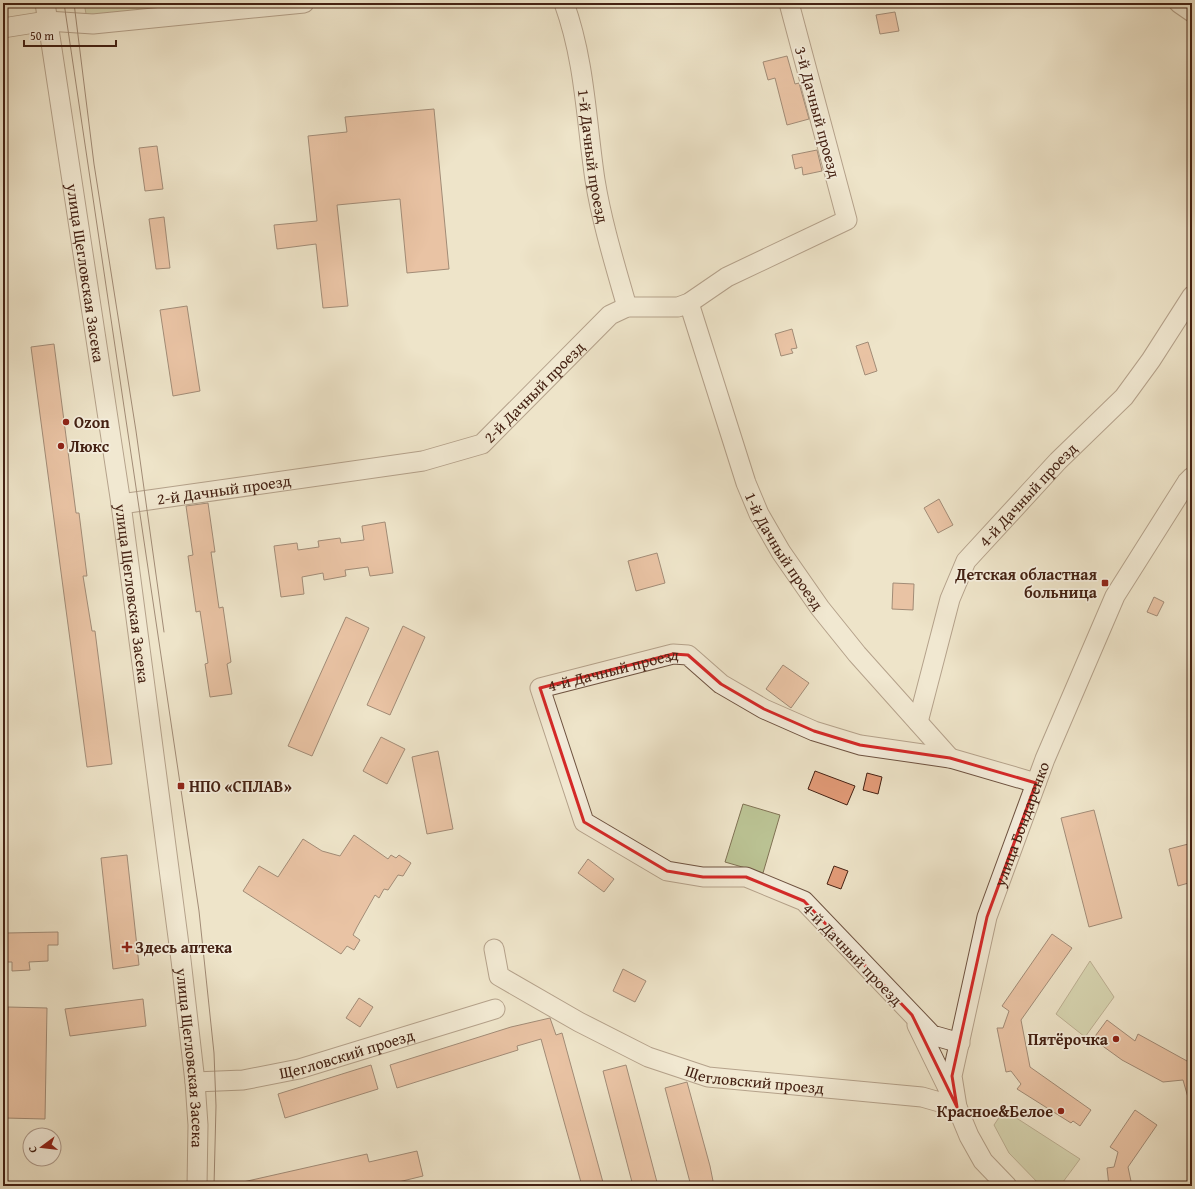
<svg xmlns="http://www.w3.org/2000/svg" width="1195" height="1189" font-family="'Gentium Book Plus',serif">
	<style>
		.green { fill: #bbc394; stroke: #807254 }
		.building { fill: #e39b78; stroke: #442113 }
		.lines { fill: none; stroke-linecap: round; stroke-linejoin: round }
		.minor-casing { stroke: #6e5240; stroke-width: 21 }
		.minor { stroke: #f4eddc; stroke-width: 19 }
		.tram { stroke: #442113; stroke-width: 1 }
		.marked { fill: none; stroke: #d62828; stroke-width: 3; stroke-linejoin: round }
		.poi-dot { fill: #8f2418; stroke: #f4eddc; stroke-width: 1.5 }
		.labels { text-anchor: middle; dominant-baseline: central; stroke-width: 3.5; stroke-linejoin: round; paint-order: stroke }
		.street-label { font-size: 16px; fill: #442113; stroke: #f4eddc }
		.poi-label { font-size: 16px; font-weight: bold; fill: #442113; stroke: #f4eddc; text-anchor: start }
	</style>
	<rect width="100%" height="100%" fill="#eee4c9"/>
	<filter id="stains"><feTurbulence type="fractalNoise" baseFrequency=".005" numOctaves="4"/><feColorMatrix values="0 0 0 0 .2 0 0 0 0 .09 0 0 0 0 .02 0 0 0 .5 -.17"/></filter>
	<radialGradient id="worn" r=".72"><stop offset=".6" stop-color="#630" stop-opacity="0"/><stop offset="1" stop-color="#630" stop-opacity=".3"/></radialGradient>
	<g class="green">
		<path d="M 84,3 L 234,3 L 87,19 Z"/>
		<path d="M 743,804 L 780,815 L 763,873 L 725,862 Z"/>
		<path d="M 1090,961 L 1114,997 L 1085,1037 L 1056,1014 Z"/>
		<path d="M 1004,1110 L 1080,1159 L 1060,1186 L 1041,1186 L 1009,1153 L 994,1125 Z"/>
	</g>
	<g class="building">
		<path d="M 895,12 L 899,31 L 880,34 L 876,15 Z"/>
		<path d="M 787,56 L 795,84 L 799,83 L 809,119 L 787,125 L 775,78 L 768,80 L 763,62 Z"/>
		<path d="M 434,109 L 449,269 L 407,273 L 400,199 L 337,205 L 348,306 L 323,308 L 316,244 L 277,249 L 274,225 L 317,221 L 308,136 L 347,132 L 345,117 Z"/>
		<path d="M 157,146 L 163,189 L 145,191 L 139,148 Z"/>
		<path d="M 817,150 L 822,171 L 803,175 L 802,167 L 795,169 L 792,155 Z"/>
		<path d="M 164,217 L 170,268 L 156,269 L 149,219 Z"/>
		<path d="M 187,306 L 200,391 L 173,396 L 160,310 Z"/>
		<path d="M 792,329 L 797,348 L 791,349 L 793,353 L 781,356 L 775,334 Z"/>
		<path d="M 868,342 L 877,371 L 865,375 L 856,346 Z"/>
		<path d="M 54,344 L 76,513 L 79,513 L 87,576 L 83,576 L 92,631 L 95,631 L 112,764 L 87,767 L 31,347 Z"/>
		<path d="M 939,499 L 953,525 L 938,533 L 924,508 Z"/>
		<path d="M 208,503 L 215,552 L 211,552 L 219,608 L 223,607 L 231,662 L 227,664 L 232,694 L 210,697 L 205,664 L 208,663 L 200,611 L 196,612 L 188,556 L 193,555 L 186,506 Z"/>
		<path d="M 385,522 L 393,573 L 370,576 L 368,567 L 345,570 L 346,576 L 324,580 L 323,573 L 302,577 L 304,594 L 281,597 L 274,546 L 297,543 L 298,550 L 319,547 L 318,541 L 340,538 L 341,543 L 364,540 L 362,526 Z"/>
		<path d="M 657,553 L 665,583 L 636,591 L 628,561 Z"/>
		<path d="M 893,583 L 914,584 L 913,610 L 892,609 Z"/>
		<path d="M 1154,597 L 1164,602 L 1157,616 L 1147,612 Z"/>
		<path d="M 346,617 L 369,628 L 312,756 L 288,746 Z"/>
		<path d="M 403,626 L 425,637 L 390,715 L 367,705 Z"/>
		<path d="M 783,665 L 809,683 L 791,708 L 766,689 Z"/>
		<path d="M 381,737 L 405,749 L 387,784 L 363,771 Z"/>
		<path d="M 438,751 L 453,829 L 427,834 L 412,757 Z"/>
		<path d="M 815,771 L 855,786 L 847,805 L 808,789 Z"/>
		<path d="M 867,773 L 882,777 L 878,794 L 863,790 Z"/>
		<path d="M 1094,810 L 1122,918 L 1089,927 L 1061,818 Z"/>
		<path d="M 354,835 L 388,859 L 391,855 L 396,858 L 399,855 L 411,863 L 403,876 L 398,875 L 388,890 L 384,889 L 379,898 L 375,895 L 357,927 L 353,935 L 360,940 L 354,950 L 347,946 L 341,954 L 243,891 L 259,866 L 278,877 L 303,839 L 322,851 L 340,856 Z"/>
		<path d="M 1192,843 L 1192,882 L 1178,886 L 1169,849 Z"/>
		<path d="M 127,855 L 139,965 L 113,969 L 101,858 Z"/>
		<path d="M 588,859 L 614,879 L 604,892 L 578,873 Z"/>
		<path d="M 834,866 L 848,871 L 841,889 L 827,884 Z"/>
		<path d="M 58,932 L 58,945 L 48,945 L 48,961 L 29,962 L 30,970 L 12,971 L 12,962 L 7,962 L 7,933 Z"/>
		<path d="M 1052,934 L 1072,948 L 1021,1020 L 1030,1067 L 1091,1110 L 1080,1126 L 1073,1121 L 1071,1123 L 1017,1089 L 1021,1084 L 1011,1071 L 1006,1072 L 997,1028 L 1003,1028 L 1009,1011 L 1002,1006 Z"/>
		<path d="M 623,969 L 646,981 L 635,1002 L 613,991 Z"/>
		<path d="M 359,998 L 373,1007 L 360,1027 L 346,1018 Z"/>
		<path d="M 143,999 L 146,1026 L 70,1036 L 65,1009 Z"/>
		<path d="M 8,1007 L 47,1008 L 45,1119 L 5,1118 Z"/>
		<path d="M 550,1018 L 556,1035 L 562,1033 L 604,1186 L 582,1186 L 541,1039 L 517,1046 L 518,1050 L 397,1088 L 390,1065 L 511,1027 Z"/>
		<path d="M 1107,1020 L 1135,1041 L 1138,1034 L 1187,1061 L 1192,1060 L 1192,1101 L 1189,1101 L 1183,1080 L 1163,1082 L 1122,1060 L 1093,1039 Z"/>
		<path d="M 371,1065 L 378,1089 L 285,1118 L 278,1094 Z"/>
		<path d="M 626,1065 L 658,1186 L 633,1186 L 603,1071 Z"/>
		<path d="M 687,1082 L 710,1166 L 714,1186 L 691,1186 L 665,1088 Z"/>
		<path d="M 1135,1110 L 1157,1125 L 1128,1167 L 1132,1186 L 1109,1186 L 1107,1168 L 1114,1167 L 1118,1152 L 1110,1147 Z"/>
		<path d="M 417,1151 L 423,1176 L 382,1186 L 244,1186 L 243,1182 L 367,1154 L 369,1162 Z"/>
	</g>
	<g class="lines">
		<defs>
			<g id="minor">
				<path id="s1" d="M 45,3 L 121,504 L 181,960 L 195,1082 L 198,1125 L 197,1186"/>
				<path id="s2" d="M 564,3 C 585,61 586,119 595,180 C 602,223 615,265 627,307"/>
				<path d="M 1179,3 L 1192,12"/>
				<path d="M 3,28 L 47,21 L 93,24 L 304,3"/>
				<path id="s3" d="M 689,303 L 746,483 L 759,514 L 781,552 L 820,608 L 857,654 L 950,758"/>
				<path id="s4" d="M 121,504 L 423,461 L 482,444 L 610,315 L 627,307 L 678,307 L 689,303 L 727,277 L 847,220 L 789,3"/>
				<path id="s5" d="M 918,722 L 950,599 L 966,561 L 1058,461 L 1124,397 L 1151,360 L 1192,296"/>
				<path id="s6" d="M 494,949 L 499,976 L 579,1022 L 648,1057 L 708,1077 L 922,1097 L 957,1107 L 917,1025"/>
				<path id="s7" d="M 960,1043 L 932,1035 L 804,901 L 746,877 L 703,877 L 667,871 L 584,822 L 540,688 L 673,654 L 688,655 L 721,684 L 764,709 L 814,731 L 860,745 L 950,758 L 1036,783"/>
				<path id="s8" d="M 195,1082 L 243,1080 L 299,1069 L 495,1009"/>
				<path id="s9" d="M 1007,1186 L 983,1161 L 969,1136 L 957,1107 L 952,1076 L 987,917 L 1045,759 L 1115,596 L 1187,482 L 1192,477"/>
			</g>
		</defs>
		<use href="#minor" class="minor-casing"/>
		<use href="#minor" class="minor"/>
		<g class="tram">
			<path d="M 64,3 L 199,911 L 214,1053 L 216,1106 L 214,1186"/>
			<path d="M 74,3 L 94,164 L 136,431 L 164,632"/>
		</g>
	</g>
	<path d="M0 0H1195V1189H0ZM 673,654 L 688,655 L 721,684 L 764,709 L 814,731 L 860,745 L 950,758 L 1036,783 L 987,917 L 952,1076 L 957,1107 L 912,1015 L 804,901 L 746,877 L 703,877 L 667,871 L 584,822 L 540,688 Z" fill="#eee4c9" fill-opacity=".55" fill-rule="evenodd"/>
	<path class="marked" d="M 673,654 L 688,655 L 721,684 L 764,709 L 814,731 L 860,745 L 950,758 L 1036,783 L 987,917 L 952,1076 L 957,1107 L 912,1015 L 804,901 L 746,877 L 703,877 L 667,871 L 584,822 L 540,688 Z"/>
	<g class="poi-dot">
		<circle cx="66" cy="422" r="4"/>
		<circle cx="61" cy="446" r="4"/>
		<rect x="1101" y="579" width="8" height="8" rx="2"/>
		<rect x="177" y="782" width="8" height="8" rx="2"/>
		<path d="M125 941h4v4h4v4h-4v4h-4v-4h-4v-4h4z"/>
		<circle cx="1116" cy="1039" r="4"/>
		<circle cx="1061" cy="1111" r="4"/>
	</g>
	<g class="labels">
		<g class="street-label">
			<text transform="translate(818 112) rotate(75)">3-й Дачный проезд</text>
			<text stroke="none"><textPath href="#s2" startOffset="156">1-й Дачный проезд</textPath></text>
			<text stroke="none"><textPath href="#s1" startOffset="273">улица Щегловская Засека</textPath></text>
			<text stroke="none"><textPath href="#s4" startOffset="440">2-й Дачный проезд</textPath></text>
			<text stroke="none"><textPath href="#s4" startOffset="104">2-й Дачный проезд</textPath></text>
			<text stroke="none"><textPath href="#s5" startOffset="259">4-й Дачный проезд</textPath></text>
			<text stroke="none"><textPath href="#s3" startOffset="267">1-й Дачный проезд</textPath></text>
			<text stroke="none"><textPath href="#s1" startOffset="597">улица Щегловская Засека</textPath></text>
			<text stroke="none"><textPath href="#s7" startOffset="670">4-й Дачный проезд</textPath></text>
			<text stroke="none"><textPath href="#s9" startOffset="388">улица Бондаренко</textPath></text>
			<text transform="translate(853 954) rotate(46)">4-й Дачный проезд</text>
			<text stroke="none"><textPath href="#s8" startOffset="155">Щегловский проезд</textPath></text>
			<text stroke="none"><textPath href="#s1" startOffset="1065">улица Щегловская Засека</textPath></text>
			<text stroke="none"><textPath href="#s6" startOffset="307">Щегловский проезд</textPath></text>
		</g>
		<g class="poi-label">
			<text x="74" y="422">Ozon</text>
			<text x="69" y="446">Люкс</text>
			<text x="1097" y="574" text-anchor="end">Детская областная<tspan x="1097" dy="18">больница</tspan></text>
			<text x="189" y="786">НПО «СПЛАВ»</text>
			<text x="135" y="947">Здесь аптека</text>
			<text x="1108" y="1039" text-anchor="end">Пятёрочка</text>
			<text x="1053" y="1111" text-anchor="end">Красное&amp;Белое</text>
		</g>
	</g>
	<rect width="1195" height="1189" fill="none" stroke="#eee4c9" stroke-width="16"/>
	<rect x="4" y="4" width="1187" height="1181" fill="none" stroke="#442113" stroke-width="2"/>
	<rect x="8" y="8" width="1179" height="1173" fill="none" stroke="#442113"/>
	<g transform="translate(42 1147) rotate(255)"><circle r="19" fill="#f4eddc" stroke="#ae9b8c"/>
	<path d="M0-3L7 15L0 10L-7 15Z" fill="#8f2418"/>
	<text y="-6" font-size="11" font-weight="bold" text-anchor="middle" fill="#442113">С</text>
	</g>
	<path d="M24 40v6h92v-6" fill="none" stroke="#442113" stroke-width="2"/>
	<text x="30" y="40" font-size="12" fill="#442113" stroke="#f4eddc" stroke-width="3" paint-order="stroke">50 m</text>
	<rect width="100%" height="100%" filter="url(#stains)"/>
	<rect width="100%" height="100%" fill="url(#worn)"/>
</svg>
